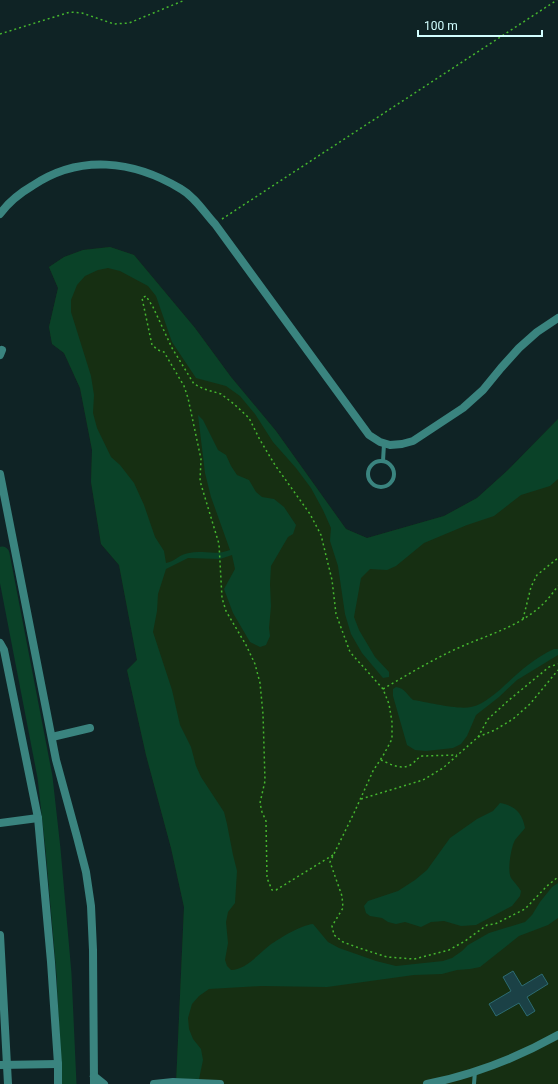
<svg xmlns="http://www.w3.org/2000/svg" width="558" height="1084" font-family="Roboto,sans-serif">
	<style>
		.green { fill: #162f12 }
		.water { fill: #0a4228 }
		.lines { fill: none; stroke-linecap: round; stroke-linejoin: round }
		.river { stroke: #0a4228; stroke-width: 15 }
		.building { fill: #1b4146; stroke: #2d6b72 }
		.path { stroke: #45b62f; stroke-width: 1.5; stroke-dasharray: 2 3; stroke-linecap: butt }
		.lane { stroke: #3a847f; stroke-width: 4 }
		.street { stroke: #3a847f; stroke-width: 8 }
	</style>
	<rect width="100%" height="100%" fill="#0f2325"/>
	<path class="green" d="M 110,247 L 134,255 L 195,328 L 231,377 L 276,431 L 346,529 L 367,538 L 444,516 L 477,498 L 508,470 L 558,419 L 558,1084 L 176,1084 L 184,907 L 171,848 L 146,755 L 127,670 L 137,660 L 119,565 L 101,544 L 91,482 L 92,450 L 80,388 L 64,353 L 52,344 L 49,327 L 58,288 L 49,267 L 64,257 L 83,250 Z"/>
	<g class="water">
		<path d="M 110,247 L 134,255 L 195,328 L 231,377 L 276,431 L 346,529 L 367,538 L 444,516 L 477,498 L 508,470 L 558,419 L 558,479 L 550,486 L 521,495 L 494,516 L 467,525 L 424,543 L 396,566 L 387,570 L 370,569 L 361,578 L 354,617 L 359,630 L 375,657 L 389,672 L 389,677 L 383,678 L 362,653 L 351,634 L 345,614 L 338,566 L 330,541 L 331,528 L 323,510 L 311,488 L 296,468 L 273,442 L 255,414 L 240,396 L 226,386 L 196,378 L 172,342 L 156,296 L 148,286 L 120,271 L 108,268 L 98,270 L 85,276 L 77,285 L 71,300 L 71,312 L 91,376 L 94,395 L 93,413 L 97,428 L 111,457 L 120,465 L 134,483 L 144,505 L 155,537 L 164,551 L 166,563 C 174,562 180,554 189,553 C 203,550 215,556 230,550 L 211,497 L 205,473 L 198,415 L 203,420 L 218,450 L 226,455 L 231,466 L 237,475 L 249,480 L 256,492 L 262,497 L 274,499 L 284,507 L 296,525 L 293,534 L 288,537 L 271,566 L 270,584 L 271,606 L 269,628 L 270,636 L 266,645 L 260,647 L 250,642 L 233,613 L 224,589 L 235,569 L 232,555 L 220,559 L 188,558 L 166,569 L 158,594 L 157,611 L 153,632 L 172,690 L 180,725 L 191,747 L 196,766 L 201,777 L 224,812 L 227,824 L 233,855 L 237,871 L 235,903 L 228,912 L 226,922 L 228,943 L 225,960 L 227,966 L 231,970 C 247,969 258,954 270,945 C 280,938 301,925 313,924 L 328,942 L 339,948 L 376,961 L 396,966 L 443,961 L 452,958 L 462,951 L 468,945 L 489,933 L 525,922 L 532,915 L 540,902 L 552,887 L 558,883 L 558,918 L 548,925 L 519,936 L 480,967 L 470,969 L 457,970 L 442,974 L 414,975 L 327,987 L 261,986 L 209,989 L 199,996 L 192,1004 L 188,1018 L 189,1029 L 193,1039 L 201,1049 L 203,1060 L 198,1084 L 176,1084 L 184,907 L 171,848 L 146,755 L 127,670 L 137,660 L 119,565 L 101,544 L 91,482 L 92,450 L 80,388 L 64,353 L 52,344 L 49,327 L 58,288 L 49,267 L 64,257 L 83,250 Z"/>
		<path d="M 554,649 L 558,649 L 558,655 L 517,680 L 499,697 L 476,715 L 467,736 L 461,744 L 453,748 L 426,751 L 415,750 L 407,745 L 393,696 L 393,689 L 396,687 C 405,688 407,695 413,700 C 427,702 458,710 471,707 C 491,703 511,677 528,665 C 536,659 545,653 554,649 Z"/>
		<path d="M 500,803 C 515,806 522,812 525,828 C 522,832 518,836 515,840 C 511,847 507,871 511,878 C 514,882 518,886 521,891 L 520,896 L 512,906 L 476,925 L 461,926 L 444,921 L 431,922 L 421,927 L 405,922 L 396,924 L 388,922 L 382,918 L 370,916 L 366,913 L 364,906 L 368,901 L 398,891 L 415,880 L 427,870 L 450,838 L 477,819 L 493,811 Z"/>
	</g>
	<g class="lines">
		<path class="river" d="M 2,554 L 45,777 L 53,849 L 64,974 L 69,1084"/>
	</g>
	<path class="building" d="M 513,971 L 522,986 L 542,974 L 548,984 L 527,997 L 535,1011 L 527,1016 L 519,1003 L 496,1016 L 489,1004 L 511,991 L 503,977 Z"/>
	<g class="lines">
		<g class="path">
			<path d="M 0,34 L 70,12 L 82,13 L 114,24 L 129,23 L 185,0"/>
			<path d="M 222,219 L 557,0"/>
			<path d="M 523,619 L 531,587 L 537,575 L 558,558"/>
			<path d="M 383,689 C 407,675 430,661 456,649 C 486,635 521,627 545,602 C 550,597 554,591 558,586"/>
			<path d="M 478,737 L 488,719 L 509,700 L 549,667 L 558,664"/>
			<path d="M 381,760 C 390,764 402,771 412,764 C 416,761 417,758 422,756 L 457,755"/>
			<path d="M 361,799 L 423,780 L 443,768 L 478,737 L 495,730 L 513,719 L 530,704 L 558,670"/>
			<path d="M 333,855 L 276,890 L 272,890 L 267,878 L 266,821 L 262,812 L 260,803 L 265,781 L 263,714 L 260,683 L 255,664 L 246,645 L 226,611 L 222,598 L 219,544 L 200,481 L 201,459 L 188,398 L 184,386 L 164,352 L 158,350 L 152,345 L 142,298 L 146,296 L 153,307 L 172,348 L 194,384 L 204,389 L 221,394 L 234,404 L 249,418 L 260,440 L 275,465 L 310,514 L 321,535 L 332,580 L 336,614 L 350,652 L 383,689 L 389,704 L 392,722 L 392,739 L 384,754 L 373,771 L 354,813 L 330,862 L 342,896 L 343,908 L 332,926 L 334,935 L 343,942 L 359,948 L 387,957 L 414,959 L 449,950 L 465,941 L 487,925 L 495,924 L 525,909 L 547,886 L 558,877"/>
		</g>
		<g class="lane">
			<circle cx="381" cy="474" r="13"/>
			<path d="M 383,461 L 384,444"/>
			<path d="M 474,1084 L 475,1071"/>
		</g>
		<g class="street">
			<path d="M 0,214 C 8,203 20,193 32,186 C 79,154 133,160 181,189 C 195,197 204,212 215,224 L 369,435 L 380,442 L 390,445 L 402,444 L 413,441 L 463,408 L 483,390 L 501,368 L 519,348 L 537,332 L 558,318"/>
			<path d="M 0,355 L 2,350"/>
			<path d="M 0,474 L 56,760 L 77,837 L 86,872 L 91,906 L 93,950 L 94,1084"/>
			<path d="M 0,643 L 4,650 L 38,818 L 51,962 L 58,1064 L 58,1084"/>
			<path d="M 52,737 L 90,728"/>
			<path d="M 0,823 L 38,818"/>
			<path d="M 0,935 L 8,1084"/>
			<path d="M 0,1065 L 58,1064"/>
			<path d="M 94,1076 L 104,1084"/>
			<path d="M 154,1084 L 173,1082 L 220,1084"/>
			<path d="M 427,1084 C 472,1075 517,1058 558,1035"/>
		</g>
	</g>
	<path d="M418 30v6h124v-6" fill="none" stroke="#d2feff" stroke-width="2"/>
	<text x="424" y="30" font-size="12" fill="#d2feff" stroke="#0f2325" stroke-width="3" paint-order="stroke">100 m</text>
</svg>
